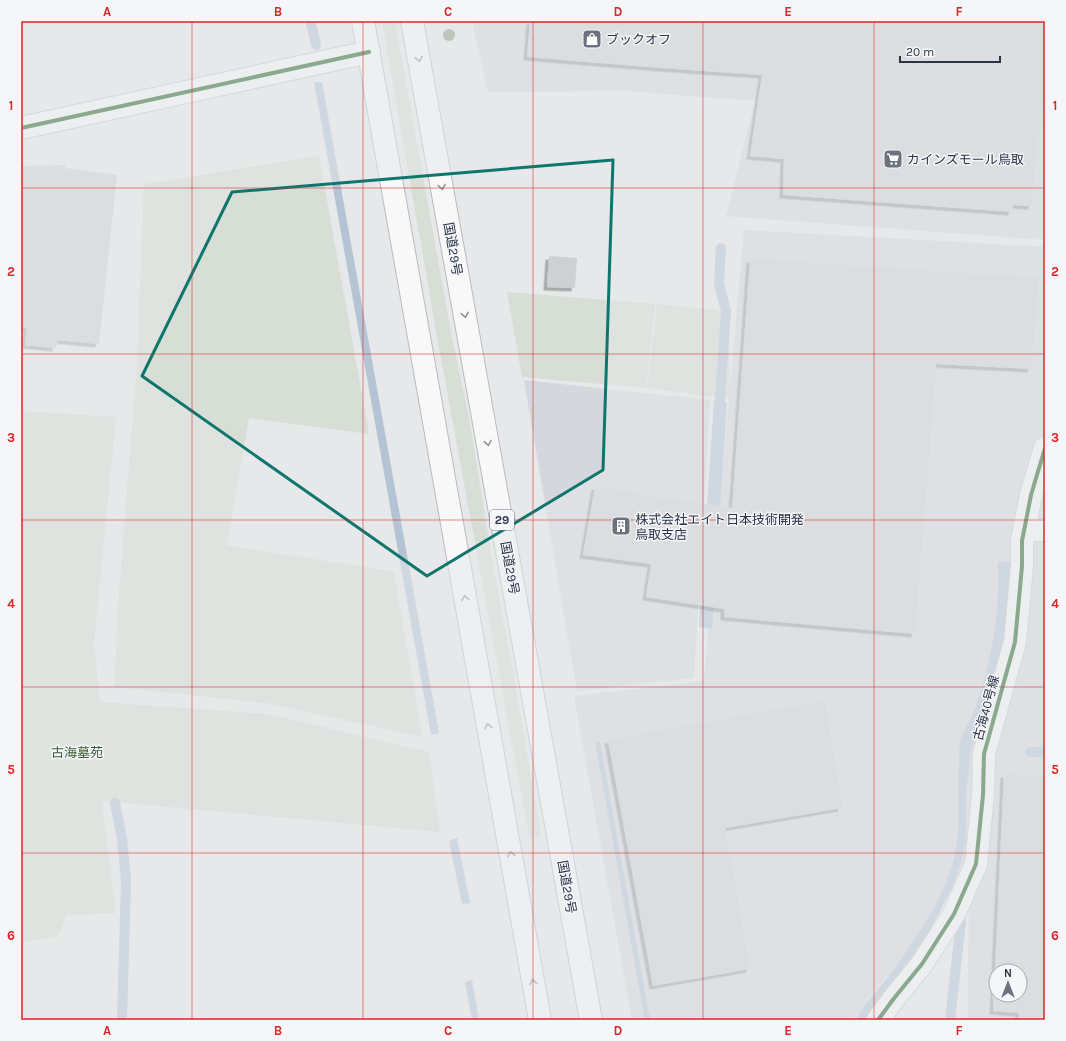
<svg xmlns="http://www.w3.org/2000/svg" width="1066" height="1041" font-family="Karla,'Noto Sans JP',sans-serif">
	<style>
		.built { fill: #d4d7dd; fill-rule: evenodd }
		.green { fill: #d6ded6 }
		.water { fill: #b4c4d5 }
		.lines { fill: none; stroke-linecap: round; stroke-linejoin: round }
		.stream { stroke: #b4c4d5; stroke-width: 10 }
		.building { fill: #ced0d3; fill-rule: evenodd; filter: url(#shadow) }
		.minor-casing { stroke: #c4c6c8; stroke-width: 24 }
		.highway-casing { stroke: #b8bbbf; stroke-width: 24 }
		.minor { stroke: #f5f6f7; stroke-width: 22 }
		.highway { stroke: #f8f8f8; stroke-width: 22 }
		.cycleway-casing { stroke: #f4f6f9; stroke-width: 6 }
		.cycleway { stroke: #1b5e20; stroke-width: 4 }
		.tree { fill: #8a9e88 }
		.oneway { stroke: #92969e }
		.marked { fill: none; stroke: #0f766e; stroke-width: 3; stroke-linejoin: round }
		.grid { fill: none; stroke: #d62828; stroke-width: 1; stroke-opacity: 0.55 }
		.labels { text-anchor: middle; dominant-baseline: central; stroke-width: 3; stroke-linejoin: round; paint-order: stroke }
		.shield { fill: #f4f6f9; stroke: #676e7b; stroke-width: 1 }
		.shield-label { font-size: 12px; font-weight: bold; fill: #2b3445 }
		.poi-label { font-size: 13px; fill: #2b3445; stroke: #f4f6f9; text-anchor: start }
		.street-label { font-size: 13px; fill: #2b3445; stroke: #f4f6f9 }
		.park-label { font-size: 13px; fill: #3f6138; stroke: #f4f6f9 }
		.neatline { fill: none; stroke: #d62828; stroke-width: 1.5 }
		.grid-label { font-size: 13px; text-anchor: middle; font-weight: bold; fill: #d62828 }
	</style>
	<defs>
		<filter id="shadow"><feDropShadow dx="-3.5" dy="3.5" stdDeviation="0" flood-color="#0004"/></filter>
	</defs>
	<rect width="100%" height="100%" fill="#e6e8ea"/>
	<g class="built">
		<path d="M 472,21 L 1045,21 L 1045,240 L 726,216 L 755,101 L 625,91 L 488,92 Z"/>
		<path d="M 744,230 L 1045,247 L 1045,1020 L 968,1020 L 969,867 L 853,1020 L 632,1020 L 574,696 L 704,681 ZM 996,971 L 1020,971 L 1020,995 L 996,995 Z"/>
		<path d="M 524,380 L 710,400 L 694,678 L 577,691 Z"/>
	</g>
	<g class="green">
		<path d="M 382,21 L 395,21 L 452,338 L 470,423 L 492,560 L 512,665 L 541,835 L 530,841 L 438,342 Z"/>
		<path d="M 319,156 L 369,434 L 249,418 L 227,545 L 394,572 L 422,737 L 266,703 L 115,687 L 117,618 L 137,363 L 144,184 Z"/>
		<path d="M 507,292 L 655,304 L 646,388 L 522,377 Z"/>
		<path d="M 657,304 L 729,311 L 730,399 L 647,388 Z"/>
		<path d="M 21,411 L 116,417 L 94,644 L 100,702 L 268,714 L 429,752 L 440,832 L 102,801 L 116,913 L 66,915 L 58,937 L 21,942 Z"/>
	</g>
	<g class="water">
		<path d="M 314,82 L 322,82 L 439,733 L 431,735 Z"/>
		<path d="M 719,399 L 727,403 L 712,629 L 699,627 L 714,400 Z"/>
		<path d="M 998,562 L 1015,562 L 1015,597 L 993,704 L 976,726 L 971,751 L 966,793 L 966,838 L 961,862 L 951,890 L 931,928 L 907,965 L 865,1020 L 855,1020 C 864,1005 875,993 886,979 C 914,940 945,901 955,853 C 961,825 958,796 959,768 C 959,759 959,747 961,738 C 964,730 969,723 972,716 C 976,708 978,699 981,691 C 994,649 1000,605 998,562 Z"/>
		<path d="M 595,742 L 600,742 L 650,1020 L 645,1020 Z"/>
		<path d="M 457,838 L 470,903 L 462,904 L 449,841 Z"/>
		<path d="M 472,980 L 479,1020 L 472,1020 L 465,982 Z"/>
	</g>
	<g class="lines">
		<g class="stream">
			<path d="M 311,23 L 316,45"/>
			<path d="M 719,413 L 726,311 L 719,284 L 721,248"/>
			<path d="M 1030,752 L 1045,752"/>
			<path d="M 115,803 L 122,839 L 126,880 L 122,1020"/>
			<path d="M 950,1020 L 961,922"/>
		</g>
	</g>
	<g class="building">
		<path d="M 530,21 L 1045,21 L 1045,93 L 1040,137 L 1037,137 L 1032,206 L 1013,205 L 1012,212 L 783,195 L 784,159 L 750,156 L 762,75 L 662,68 L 527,57 Z"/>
		<path d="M 65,165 L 65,168 L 117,175 L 99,344 L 57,340 L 56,348 L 25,345 L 27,328 L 21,328 L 21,166 Z"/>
		<path d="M 549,256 L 577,258 L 575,288 L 547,287 Z"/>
		<path d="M 750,259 L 1039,278 L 1031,369 L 936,364 L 915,634 L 724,617 L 724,609 L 646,597 L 651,564 L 583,555 L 595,486 L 662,498 L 732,508 Z"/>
		<path d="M 825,701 L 842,808 L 725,828 L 750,969 L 653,986 L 608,740 Z"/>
		<path d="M 1004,774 L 1045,776 L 1045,1020 L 1018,1020 L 1019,1013 L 993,1011 ZM 996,971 L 1020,971 L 1020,995 L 996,995 Z"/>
	</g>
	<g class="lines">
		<defs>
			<g id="minor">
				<path d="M 21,128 L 369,52"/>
				<path d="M 1025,530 L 1045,530"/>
				<path d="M 878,1020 L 895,997 L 922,964 L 954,914 L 976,864 L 983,795 L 984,754 L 1015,642 L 1022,566 L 1022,541 L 1031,495 L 1045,448"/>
			</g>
			<g id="highway">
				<path d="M 363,21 L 540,1020"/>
				<path d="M 412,21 L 591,1020"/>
			</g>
		</defs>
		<use href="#minor" class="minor-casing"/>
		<use href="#highway" class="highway-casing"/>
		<use href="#minor" class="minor"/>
		<use href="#highway" class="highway"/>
		<defs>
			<g id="cycleway">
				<path d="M 21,128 L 369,52"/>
				<path d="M 878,1020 L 895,997 L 922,964 L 954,914 L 976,864 L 983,795 L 984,754 L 1015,642 L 1022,566 L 1022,541 L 1031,495 L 1045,448"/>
			</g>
		</defs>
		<use href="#cycleway" class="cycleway-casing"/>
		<use href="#cycleway" class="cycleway"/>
	</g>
	<circle class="tree" cx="449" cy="35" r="6"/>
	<defs><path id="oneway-chevron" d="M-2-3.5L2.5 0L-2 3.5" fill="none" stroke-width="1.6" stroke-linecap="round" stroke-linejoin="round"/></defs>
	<g class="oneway">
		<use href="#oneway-chevron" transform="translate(419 59) rotate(80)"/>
		<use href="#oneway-chevron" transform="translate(442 187) rotate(80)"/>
		<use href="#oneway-chevron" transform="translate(465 315) rotate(80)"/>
		<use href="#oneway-chevron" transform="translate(488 443) rotate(80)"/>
		<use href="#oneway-chevron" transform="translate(465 598) rotate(-100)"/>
		<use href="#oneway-chevron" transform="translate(488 726) rotate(-100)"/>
		<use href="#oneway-chevron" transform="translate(511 854) rotate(-100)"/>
		<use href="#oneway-chevron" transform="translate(533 982) rotate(-100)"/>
	</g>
	<path d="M0 0H1066V1041H0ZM 613,160 L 603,470 L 427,576 L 142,376 L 232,192 Z" fill="#e6e8ea" fill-opacity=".55" fill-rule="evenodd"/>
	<path class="marked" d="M 613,160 L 603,470 L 427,576 L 142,376 L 232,192 Z"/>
	<path class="grid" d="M 192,21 L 192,1020M 363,21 L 363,1020M 533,21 L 533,1020M 703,21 L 703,1020M 874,21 L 874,1020M 21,188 L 1045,188M 21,354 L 1045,354M 21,520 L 1045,520M 21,687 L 1045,687M 21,853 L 1045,853"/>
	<defs>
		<symbol id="shop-square" viewBox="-11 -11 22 22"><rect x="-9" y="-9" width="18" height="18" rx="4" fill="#6c737f" stroke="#f4f6f9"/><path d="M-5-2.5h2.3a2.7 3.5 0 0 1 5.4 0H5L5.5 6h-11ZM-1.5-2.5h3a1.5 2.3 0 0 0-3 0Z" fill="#fff"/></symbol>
		<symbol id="supermarket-square" viewBox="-11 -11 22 22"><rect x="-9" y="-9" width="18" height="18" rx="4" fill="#6c737f" stroke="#f4f6f9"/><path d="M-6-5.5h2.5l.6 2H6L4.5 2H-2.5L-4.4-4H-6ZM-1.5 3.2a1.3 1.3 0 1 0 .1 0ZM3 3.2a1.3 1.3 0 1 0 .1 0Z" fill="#fff"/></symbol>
		<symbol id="building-square" viewBox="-11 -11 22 22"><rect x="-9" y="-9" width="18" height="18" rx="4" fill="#6c737f" stroke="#f4f6f9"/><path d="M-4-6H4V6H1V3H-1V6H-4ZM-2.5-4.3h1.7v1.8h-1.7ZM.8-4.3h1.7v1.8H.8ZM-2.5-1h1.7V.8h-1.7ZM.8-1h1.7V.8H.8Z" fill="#fff"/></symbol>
	</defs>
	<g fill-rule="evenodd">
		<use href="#shop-square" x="581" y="28" width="22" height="22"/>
		<use href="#supermarket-square" x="882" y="148" width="22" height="22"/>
		<use href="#building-square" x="610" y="515" width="22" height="22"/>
	</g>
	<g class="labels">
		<rect class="shield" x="490" y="510" width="24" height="20" rx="3"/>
		<g class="shield-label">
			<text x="502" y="520">29</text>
		</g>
		<g class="poi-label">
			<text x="606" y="39">ブックオフ</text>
			<text x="907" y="159">カインズモール鳥取</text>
			<text x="635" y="519">株式会社エイト日本技術開発<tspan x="635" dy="15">鳥取支店</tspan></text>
		</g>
		<g class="street-label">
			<text transform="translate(453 249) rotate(80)">国道29号</text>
			<text transform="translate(510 568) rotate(80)">国道29号</text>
			<text transform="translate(986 708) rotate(-75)">古海40号線</text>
			<text transform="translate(567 887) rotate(80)">国道29号</text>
		</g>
		<g class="park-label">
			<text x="77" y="752">古海墓苑</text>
		</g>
	</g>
	<rect width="1066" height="1041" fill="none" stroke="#f4f6f9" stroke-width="44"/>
	<g transform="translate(1008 983)"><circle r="19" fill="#f4f6f9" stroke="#a4a8b1"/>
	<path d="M0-3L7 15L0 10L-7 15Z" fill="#6c737f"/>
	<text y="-6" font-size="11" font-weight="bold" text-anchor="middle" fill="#2b3445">N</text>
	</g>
	<path d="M900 56v6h100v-6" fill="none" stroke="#2b3445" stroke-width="2"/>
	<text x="906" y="56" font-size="12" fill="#2b3445" stroke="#f4f6f9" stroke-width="3" paint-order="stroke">20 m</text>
	<rect x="22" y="22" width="1022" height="997" class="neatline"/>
	<g class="grid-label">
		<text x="107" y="16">A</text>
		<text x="278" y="16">B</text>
		<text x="448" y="16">C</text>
		<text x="618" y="16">D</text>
		<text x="788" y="16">E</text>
		<text x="959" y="16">F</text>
		<text x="11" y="110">1</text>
		<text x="1055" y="110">1</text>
		<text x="11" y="276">2</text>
		<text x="1055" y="276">2</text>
		<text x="11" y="442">3</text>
		<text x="1055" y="442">3</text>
		<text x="11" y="608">4</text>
		<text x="1055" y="608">4</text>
		<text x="11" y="774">5</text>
		<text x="1055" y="774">5</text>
		<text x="11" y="940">6</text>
		<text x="1055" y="940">6</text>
		<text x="107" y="1035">A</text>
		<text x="278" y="1035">B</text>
		<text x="448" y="1035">C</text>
		<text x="618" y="1035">D</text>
		<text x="788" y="1035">E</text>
		<text x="959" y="1035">F</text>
	</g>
</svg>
